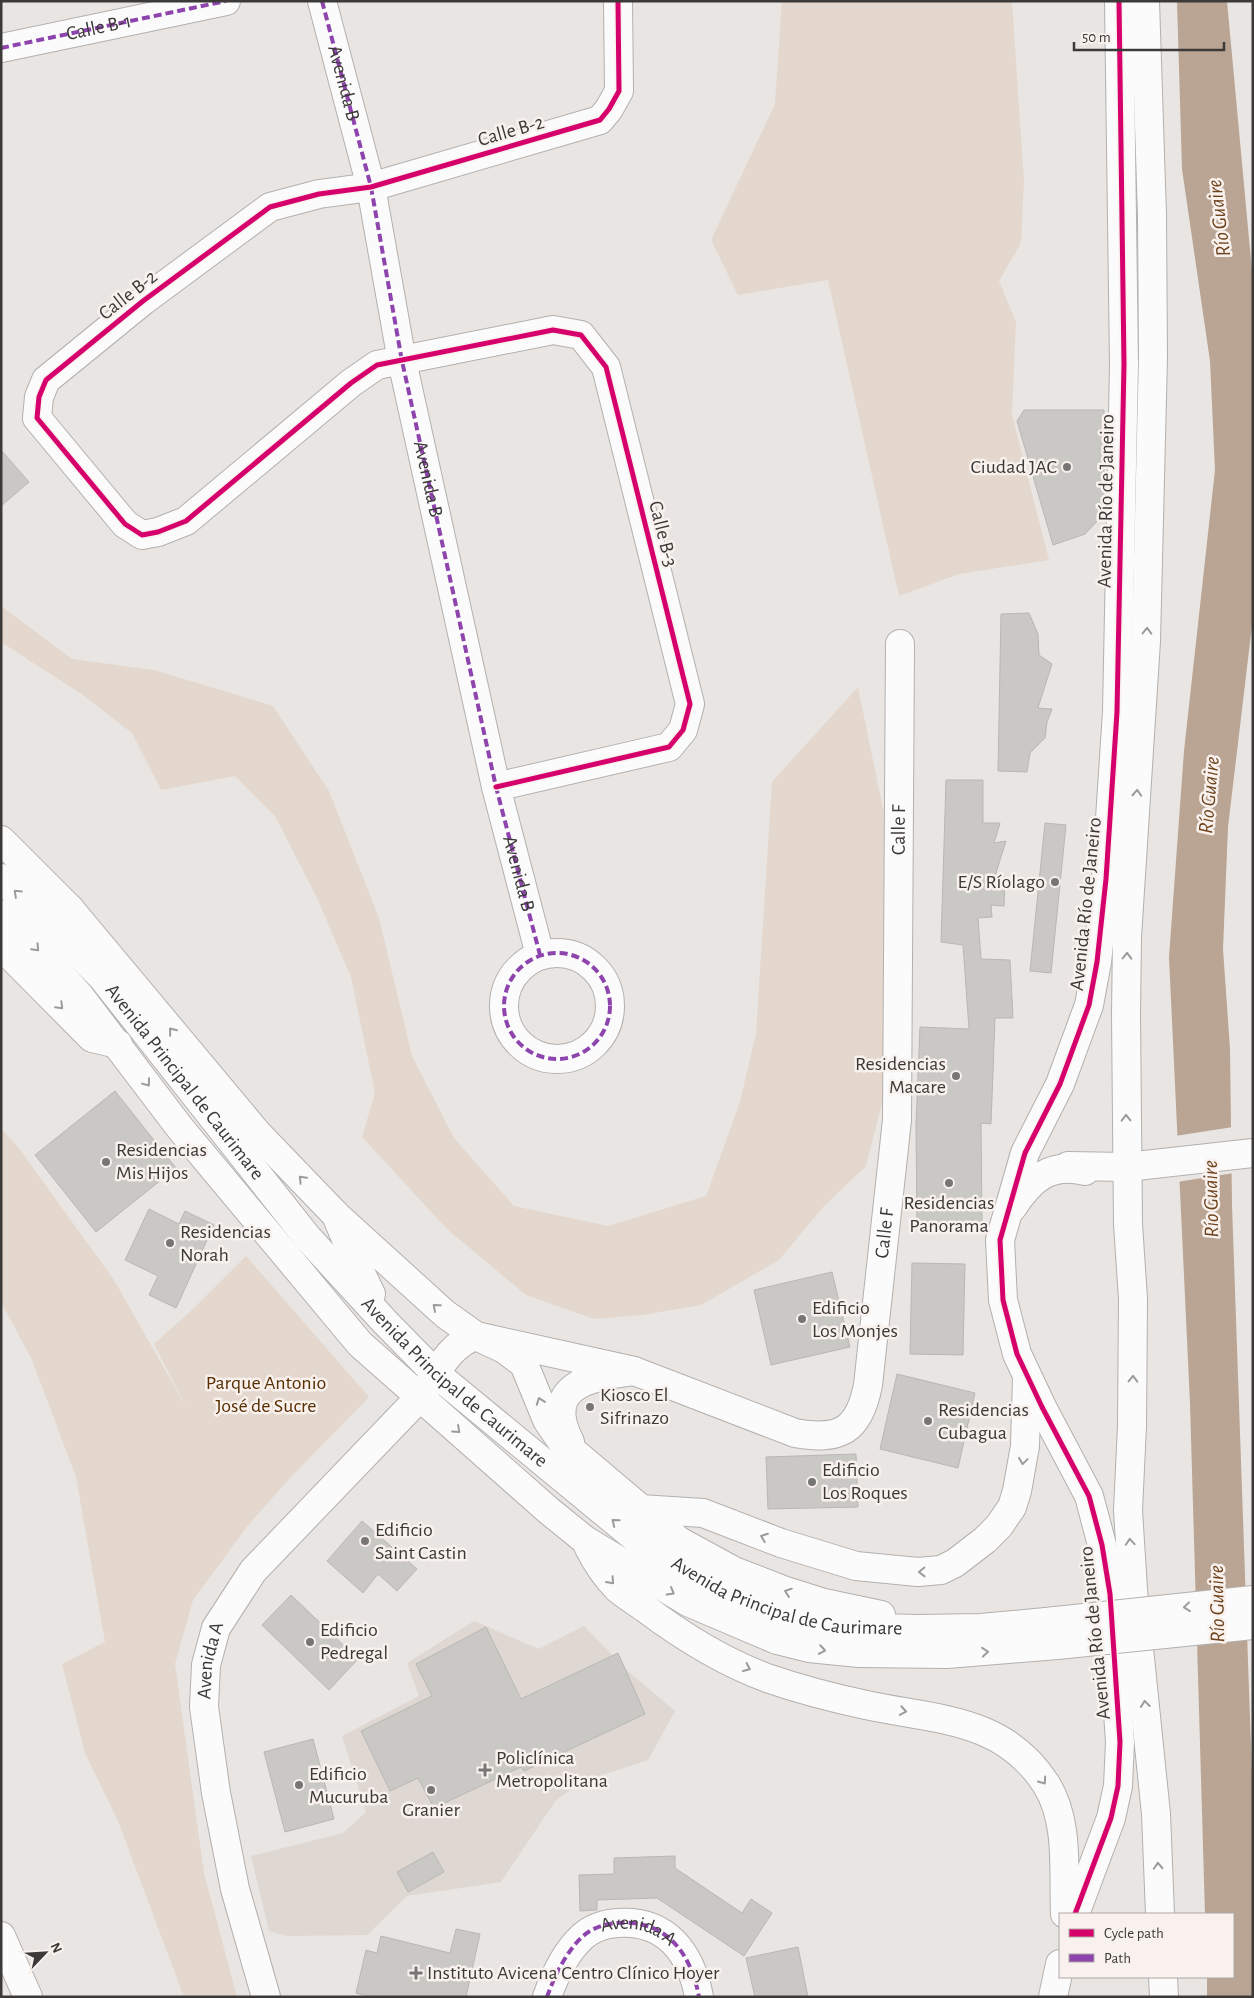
<svg xmlns="http://www.w3.org/2000/svg" width="1254" height="1998" font-family="'Alegreya Sans',sans-serif">
	<style>
		.built { fill: #dfd7d2 }
		.green { fill: #e4d7cd }
		.water { fill: #baa493 }
		.pier { fill: #e8e5e2 }
		.building { fill: #cac8c5; stroke: #b9b7b4 }
		.lines { fill: none; stroke-linecap: round; stroke-linejoin: round }
		.minor-casing { stroke: #b3b0ae; stroke-width: 30 }
		.major-casing { stroke: #b3b0ae; stroke-width: 30 }
		.minor { stroke: #fcfbfb; stroke-width: 28 }
		.major { stroke: #fcfbfb; stroke-width: 28 }
		.major-bridge-casing { stroke: #b3b0ae; stroke-width: 30; stroke-linecap: butt }
		.major-bridge { stroke: #fcfbfb; stroke-width: 28 }
		.quiet { stroke: #8e44ad; stroke-width: 4; stroke-dasharray: 8 4; stroke-linecap: butt }
		.cycleway-casing { stroke: #f8f1ed; stroke-width: 8 }
		.cycleway { stroke: #d6006c; stroke-width: 5 }
		.oneway { stroke: #9c9a9a }
		.poi-dot { fill: #787674; stroke: #f8f1ed; stroke-width: 2 }
		.labels { text-anchor: middle; dominant-baseline: central; stroke-width: 5; stroke-linejoin: round; paint-order: stroke }
		.street-label { font-size: 20px; fill: #3c3a38; stroke: #f8f1ed }
		.poi-label { font-size: 20px; fill: #3c3a38; stroke: #f8f1ed; text-anchor: start }
		.park-label { font-size: 20px; fill: #582e03; stroke: #f8f1ed }
		.water-label { font-size: 21px; font-style: italic; fill: #6e431c; stroke: #f8f1ed }
	</style>
	<rect width="100%" height="100%" fill="#e8e5e2"/>
	<path class="built" d="M 474,1621 L 539,1649 L 584,1626 L 629,1672 L 675,1711 L 648,1760 L 584,1781 L 556,1800 L 501,1882 L 407,1896 L 367,1935 L 287,1936 L 269,1931 L 251,1856 L 343,1833 L 366,1812 L 342,1736 L 419,1696 L 407,1663 Z"/>
	<g class="green">
		<path d="M 782,1 L 1012,1 L 1024,182 L 1021,243 L 999,281 L 1016,322 L 1012,415 L 1049,560 L 959,574 L 899,596 L 828,280 L 738,295 L 711,240 L 775,104 Z"/>
		<path d="M 1,606 L 72,659 L 154,670 L 273,706 L 329,791 L 379,918 L 412,1056 L 454,1138 L 514,1206 L 608,1226 L 706,1196 L 740,1102 L 756,1033 L 772,782 L 858,687 L 886,824 L 883,1100 L 866,1166 L 824,1206 L 779,1260 L 701,1305 L 643,1315 L 594,1319 L 526,1295 L 447,1229 L 362,1137 L 375,1093 L 351,977 L 317,898 L 275,816 L 235,776 L 161,790 L 132,733 L 83,695 L 1,642 Z"/>
		<path d="M 1,1129 L 18,1147 L 114,1280 L 189,1412 L 154,1344 L 194,1308 L 246,1256 L 369,1397 L 289,1479 L 249,1524 L 193,1600 L 175,1664 L 204,1873 L 237,1997 L 184,1997 L 118,1821 L 85,1753 L 62,1664 L 105,1642 L 76,1477 L 32,1360 L 1,1302 Z"/>
	</g>
	<path class="water" d="M 1177,1 L 1227,1 L 1253,282 L 1253,617 L 1228,827 L 1223,949 L 1230,1049 L 1232,1205 L 1253,1804 L 1253,1997 L 1207,1997 L 1207,1977 L 1233,1977 L 1233,1914 L 1205,1914 L 1190,1403 L 1169,957 L 1184,751 L 1215,470 L 1210,361 L 1182,169 Z"/>
	<path class="pier" d="M 1233,1127 L 1234,1173 L 1177,1182 L 1175,1136 Z"/>
	<g class="building">
		<path d="M 1024,410 L 1104,410 L 1104,514 L 1085,534 L 1053,545 L 1017,421 Z"/>
		<path d="M 1,450 L 29,482 L 1,506 Z"/>
		<path d="M 1029,613 L 1038,634 L 1039,655 L 1052,664 L 1038,708 L 1052,709 L 1047,722 L 1045,738 L 1030,753 L 1027,772 L 998,771 L 1001,614 Z"/>
		<path d="M 946,780 L 983,780 L 983,823 L 1000,823 L 994,843 L 1006,841 L 995,876 L 1005,877 L 1004,906 L 991,905 L 992,917 L 978,918 L 981,959 L 1010,960 L 1013,1018 L 995,1018 L 991,1124 L 981,1123 L 982,1223 L 917,1224 L 916,1125 L 920,1027 L 969,1029 L 963,945 L 941,942 Z"/>
		<path d="M 1045,823 L 1066,825 L 1051,973 L 1030,971 Z"/>
		<path d="M 115,1091 L 176,1168 L 96,1232 L 35,1155 Z"/>
		<path d="M 149,1209 L 179,1224 L 185,1211 L 214,1225 L 176,1308 L 149,1295 L 158,1276 L 125,1260 Z"/>
		<path d="M 912,1263 L 965,1264 L 963,1355 L 910,1354 Z"/>
		<path d="M 832,1272 L 850,1347 L 771,1365 L 754,1290 Z"/>
		<path d="M 897,1374 L 975,1393 L 958,1468 L 880,1449 Z"/>
		<path d="M 856,1454 L 858,1507 L 768,1509 L 766,1457 Z"/>
		<path d="M 362,1521 L 417,1569 L 397,1591 L 378,1574 L 363,1593 L 327,1561 Z"/>
		<path d="M 291,1595 L 358,1659 L 329,1690 L 262,1625 Z"/>
		<path d="M 486,1627 L 521,1699 L 618,1653 L 645,1714 L 524,1771 L 521,1767 L 434,1808 L 418,1778 L 390,1791 L 361,1731 L 432,1696 L 416,1664 Z"/>
		<path d="M 313,1739 L 334,1819 L 285,1832 L 264,1752 Z"/>
		<path d="M 433,1852 L 444,1872 L 408,1892 L 397,1872 Z"/>
		<path d="M 675,1856 L 675,1868 L 742,1913 L 751,1899 L 772,1913 L 744,1956 L 657,1898 L 597,1900 L 597,1910 L 580,1911 L 579,1875 L 614,1874 L 614,1858 Z"/>
		<path d="M 456,1929 L 480,1934 L 466,1997 L 371,1997 L 356,1993 L 366,1950 L 377,1953 L 381,1936 L 450,1953 Z"/>
		<path d="M 798,1947 L 808,1997 L 755,1997 L 746,1958 Z"/>
	</g>
	<g class="lines">
		<defs>
			<g id="minor">
				<path d="M 322,1 L 371,187 L 402,361 L 496,787 L 540,955"/>
				<path d="M 1145,1 L 1152,215 L 1153,357 L 1146,641 L 1127,937 L 1126,1015 L 1128,1224 L 1133,1299 L 1132,1426 L 1128,1510 L 1133,1590 L 1156,1814 L 1160,1914"/>
				<path id="s1" d="M 1,48 L 226,1"/>
				<path d="M 496,787 L 669,747 L 683,730 L 690,704 L 606,367 L 581,335 L 553,330 L 377,365 L 351,383 L 186,521 L 158,532 L 142,535 L 125,524 L 37,418 L 39,397 L 46,380 L 143,301 L 270,207 L 319,194 L 371,187 L 600,120 L 609,109 L 619,91 L 618,1"/>
				<path id="s2" d="M 1,840 L 70,909 L 258,1134 L 336,1215 L 445,1314 L 476,1336 L 634,1371 L 795,1433 C 840,1441 859,1431 868,1385 L 897,1120 L 900,644"/>
				<path d="M 1,946 L 92,1038 L 118,1044"/>
				<circle cx="557" cy="1006" r="53"/>
				<path d="M 1068,1166 L 1127,1167 L 1253,1153"/>
				<path d="M 1012,1208 C 1031,1179 1050,1162 1085,1171"/>
				<path d="M 1075,1914 L 1111,1818 L 1118,1786 L 1120,1742 L 1110,1594 L 1102,1545 L 1089,1496 L 1042,1407 L 1017,1354 L 1003,1300 L 1000,1240 L 1025,1153 L 1060,1084 L 1089,1005 L 1097,962 L 1106,879 L 1117,712 L 1124,364 L 1119,1"/>
				<path d="M 1,1936 L 28,1997"/>
				<path d="M 1163,1977 L 1164,1997"/>
				<path id="s3" d="M 266,1997 L 235,1889 L 216,1793 L 204,1707 L 206,1665 L 216,1628 L 253,1571 L 420,1397"/>
				<path d="M 547,1997 C 554,1977 566,1952 582,1937 C 592,1928 604,1924 617,1923 C 666,1919 691,1953 699,1997"/>
				<path d="M 1053,1997 L 1060,1964"/>
			</g>
			<g id="major">
				<path id="s4" d="M 1,878 L 102,977 L 307,1237 L 385,1322 L 435,1373 L 639,1541 L 724,1592 L 785,1615 L 838,1627 L 918,1629 L 981,1628 L 1056,1621"/>
				<path d="M 70,909 L 94,959"/>
				<path d="M 1,914 L 21,932 L 79,995 L 180,1128 L 360,1344 L 548,1510 L 585,1540 L 688,1602 L 777,1640 L 809,1648 L 859,1653 L 947,1654 L 1057,1645"/>
				<path d="M 336,1215 L 356,1263 L 371,1294"/>
				<path d="M 427,1387 C 439,1368 452,1343 476,1336 L 504,1349 L 524,1364 L 547,1420 L 562,1442 L 679,1541 L 734,1571 L 783,1590 L 824,1603 L 881,1615"/>
				<path d="M 570,1442 C 541,1385 591,1376 634,1371"/>
				<path d="M 640,1509 L 703,1513 L 781,1543 L 856,1566 L 918,1572 L 941,1570 L 955,1563 L 985,1540 L 999,1526 L 1012,1507 L 1017,1491 L 1025,1446 L 1027,1378"/>
				<path d="M 588,1546 C 596,1562 605,1576 618,1589 C 626,1596 637,1602 646,1609 C 682,1636 724,1662 767,1678 C 799,1689 833,1698 866,1705 C 935,1720 1003,1717 1046,1784 C 1070,1822 1063,1872 1065,1914"/>
			</g>
		</defs>
		<use href="#minor" class="minor-casing"/>
		<use href="#major" class="major-casing"/>
		<use href="#minor" class="minor"/>
		<use href="#major" class="major"/>
		<defs>
			<g id="major-bridge">
				<path d="M 1056,1621 L 1253,1600"/>
				<path d="M 1057,1645 L 1253,1625"/>
			</g>
		</defs>
		<use href="#major-bridge" class="major-bridge-casing"/>
		<use href="#major-bridge" class="major-bridge"/>
		<g class="quiet">
			<path id="s5" d="M 322,1 L 371,187 L 402,361 L 496,787 L 540,955"/>
			<path d="M 1,48 L 226,1"/>
			<circle cx="557" cy="1006" r="53"/>
			<path id="s6" d="M 547,1997 C 554,1977 566,1952 582,1937 C 592,1928 604,1924 617,1923 C 666,1919 691,1953 699,1997"/>
		</g>
		<defs>
			<g id="cycleway">
				<path d="M 496,787 L 669,747 L 683,730 L 690,704 L 606,367 L 581,335 L 553,330 L 377,365 L 351,383 L 186,521 L 158,532 L 142,535 L 125,524 L 37,418 L 39,397 L 46,380 L 143,301 L 270,207 L 319,194 L 371,187 L 600,120 L 609,109 L 619,91 L 618,1"/>
				<path d="M 1075,1914 L 1111,1818 L 1118,1786 L 1120,1742 L 1110,1594 L 1102,1545 L 1089,1496 L 1042,1407 L 1017,1354 L 1003,1300 L 1000,1240 L 1025,1153 L 1060,1084 L 1089,1005 L 1097,962 L 1106,879 L 1117,712 L 1124,364 L 1119,1"/>
			</g>
		</defs>
		<use href="#cycleway" class="cycleway-casing"/>
		<use href="#cycleway" class="cycleway"/>
	</g>
	<defs><path id="oneway-chevron" d="M-2-3.5L2.5 0L-2 3.5" fill="none" stroke-width="1.6" stroke-linecap="round" stroke-linejoin="round" transform="scale(1.25)"/></defs>
	<g class="oneway">
		<use href="#oneway-chevron" transform="translate(1147 631) rotate(-89)"/>
		<use href="#oneway-chevron" transform="translate(1137 793) rotate(-87)"/>
		<use href="#oneway-chevron" transform="translate(17 893) rotate(-137)"/>
		<use href="#oneway-chevron" transform="translate(36 948) rotate(47)"/>
		<use href="#oneway-chevron" transform="translate(1127 956) rotate(-89)"/>
		<use href="#oneway-chevron" transform="translate(60 1006) rotate(45)"/>
		<use href="#oneway-chevron" transform="translate(172 1031) rotate(-129)"/>
		<use href="#oneway-chevron" transform="translate(147 1083) rotate(53)"/>
		<use href="#oneway-chevron" transform="translate(1126 1118) rotate(-91)"/>
		<use href="#oneway-chevron" transform="translate(302 1179) rotate(-134)"/>
		<use href="#oneway-chevron" transform="translate(436 1307) rotate(-139)"/>
		<use href="#oneway-chevron" transform="translate(1133 1379) rotate(-89)"/>
		<use href="#oneway-chevron" transform="translate(540 1401) rotate(-110)"/>
		<use href="#oneway-chevron" transform="translate(457 1430) rotate(42)"/>
		<use href="#oneway-chevron" transform="translate(1023 1461) rotate(98)"/>
		<use href="#oneway-chevron" transform="translate(615 1522) rotate(-141)"/>
		<use href="#oneway-chevron" transform="translate(764 1537) rotate(-159)"/>
		<use href="#oneway-chevron" transform="translate(1130 1542) rotate(-94)"/>
		<use href="#oneway-chevron" transform="translate(922 1572) rotate(179)"/>
		<use href="#oneway-chevron" transform="translate(611 1581) rotate(48)"/>
		<use href="#oneway-chevron" transform="translate(671 1592) rotate(30)"/>
		<use href="#oneway-chevron" transform="translate(788 1592) rotate(-161)"/>
		<use href="#oneway-chevron" transform="translate(1187 1607) rotate(174)"/>
		<use href="#oneway-chevron" transform="translate(822 1650) rotate(10)"/>
		<use href="#oneway-chevron" transform="translate(985 1652) rotate(-5)"/>
		<use href="#oneway-chevron" transform="translate(747 1668) rotate(25)"/>
		<use href="#oneway-chevron" transform="translate(1145 1704) rotate(-96)"/>
		<use href="#oneway-chevron" transform="translate(903 1711) rotate(10)"/>
		<use href="#oneway-chevron" transform="translate(1043 1781) rotate(55)"/>
		<use href="#oneway-chevron" transform="translate(1158 1866) rotate(-93)"/>
	</g>
	<g class="poi-dot">
		<circle cx="1067" cy="467" r="5"/>
		<circle cx="1055" cy="882" r="5"/>
		<circle cx="956" cy="1076" r="5"/>
		<circle cx="106" cy="1162" r="5"/>
		<circle cx="949" cy="1183" r="5"/>
		<circle cx="170" cy="1243" r="5"/>
		<circle cx="802" cy="1319" r="5"/>
		<circle cx="590" cy="1407" r="5"/>
		<circle cx="928" cy="1421" r="5"/>
		<circle cx="812" cy="1482" r="5"/>
		<circle cx="365" cy="1541" r="5"/>
		<circle cx="310" cy="1642" r="5"/>
		<path d="M482.5 1762.5h5v5h5v5h-5v5h-5v-5h-5v-5h5z"/>
		<circle cx="299" cy="1785" r="5"/>
		<circle cx="431" cy="1790" r="5"/>
		<path d="M413.5 1965.5h5v5h5v5h-5v5h-5v-5h-5v-5h5z"/>
	</g>
	<g class="labels">
		<g class="street-label">
			<text stroke="none"><textPath href="#s1" startOffset="100">Calle B-1</textPath></text>
			<text stroke="none"><textPath href="#s5" startOffset="85">Avenida B</textPath></text>
			<text transform="translate(511 131) rotate(-16)">Calle B-2</text>
			<text transform="translate(128 295) rotate(-38)">Calle B-2</text>
			<text stroke="none"><textPath href="#s5" startOffset="490">Avenida B</textPath></text>
			<text transform="translate(1106 501) rotate(-89)">Avenida Río de Janeiro</text>
			<text transform="translate(663 534) rotate(76)">Calle B-3</text>
			<text stroke="none"><textPath href="#s2" startOffset="1682">Calle F</textPath></text>
			<text stroke="none"><textPath href="#s5" startOffset="895">Avenida B</textPath></text>
			<text transform="translate(1086 904) rotate(-84)">Avenida Río de Janeiro</text>
			<text stroke="none"><textPath href="#s4" startOffset="275">Avenida Principal de Caurimare</textPath></text>
			<text stroke="none"><textPath href="#s2" startOffset="1278">Calle F</textPath></text>
			<text stroke="none"><textPath href="#s4" startOffset="680">Avenida Principal de Caurimare</textPath></text>
			<text stroke="none"><textPath href="#s4" startOffset="1085">Avenida Principal de Caurimare</textPath></text>
			<text transform="translate(1095 1633) rotate(-96)">Avenida Río de Janeiro</text>
			<text stroke="none"><textPath href="#s3" startOffset="344">Avenida A</textPath></text>
			<text stroke="none"><textPath href="#s6" startOffset="131">Avenida A</textPath></text>
		</g>
		<g class="poi-label">
			<text x="1057" y="467" text-anchor="end">Ciudad JAC</text>
			<text x="1045" y="882" text-anchor="end">E/S Ríolago</text>
			<text x="946" y="1064" text-anchor="end">Residencias<tspan x="946" dy="23">Macare</tspan></text>
			<text x="116" y="1150">Residencias<tspan x="116" dy="23">Mis Hijos</tspan></text>
			<text x="949" y="1203" text-anchor="middle">Residencias<tspan x="949" dy="23">Panorama</tspan></text>
			<text x="180" y="1232">Residencias<tspan x="180" dy="23">Norah</tspan></text>
			<text x="812" y="1308">Edificio<tspan x="812" dy="23">Los Monjes</tspan></text>
			<text x="600" y="1395">Kiosco El<tspan x="600" dy="23">Sifrinazo</tspan></text>
			<text x="938" y="1410">Residencias<tspan x="938" dy="23">Cubagua</tspan></text>
			<text x="822" y="1470">Edificio<tspan x="822" dy="23">Los Roques</tspan></text>
			<text x="375" y="1530">Edificio<tspan x="375" dy="23">Saint Castin</tspan></text>
			<text x="320" y="1630">Edificio<tspan x="320" dy="23">Pedregal</tspan></text>
			<text x="496" y="1758">Policlínica<tspan x="496" dy="23">Metropolitana</tspan></text>
			<text x="309" y="1774">Edificio<tspan x="309" dy="23">Mucuruba</tspan></text>
			<text x="431" y="1810" text-anchor="middle">Granier</text>
			<text x="427" y="1973">Instituto Avicena Centro Clínico Hoyer</text>
		</g>
		<g class="park-label">
			<text x="266" y="1383">Parque Antonio<tspan x="266" dy="23">José de Sucre</tspan></text>
		</g>
		<g class="water-label">
			<text transform="translate(1219 218) rotate(-97)">Río Guaire</text>
			<text transform="translate(1209 795) rotate(-85)">Río Guaire</text>
			<text transform="translate(1211 1199) rotate(-91)">Río Guaire</text>
			<text transform="translate(1217 1604) rotate(-91)">Río Guaire</text>
		</g>
	</g>
	<rect width="1254" height="1998" fill="none" stroke="#3c3a38" stroke-width="5"/>
	<rect x="1059" y="1913" width="175" height="65" fill="#f8f1ed" stroke="#ada8a5"/>
	<rect x="1069" y="1929" width="25" height="8" fill="#d6006c" stroke="#ada8a5"/>
	<text x="1104" y="1938" font-size="15" fill="#3c3a38">Cycle path</text>
	<rect x="1069" y="1954" width="25" height="8" fill="#8e44ad" stroke="#ada8a5"/>
	<text x="1104" y="1963" font-size="15" fill="#3c3a38">Path</text>
	<g transform="translate(45 1953) rotate(65)" stroke="#f8f1ed" stroke-width="4" paint-order="stroke">
	<path d="M0-4L9 19L0 12L-9 19Z" fill="#3c3a38"/>
	<text y="-8" font-size="14" font-weight="bold" text-anchor="middle" fill="#3c3a38">N</text>
	</g>
	<path d="M1074 42v8h150v-8" fill="none" stroke="#3c3a38" stroke-width="2.5"/>
	<text x="1082" y="42" font-size="15" fill="#3c3a38" stroke="#f8f1ed" stroke-width="4" paint-order="stroke">50 m</text>
</svg>
